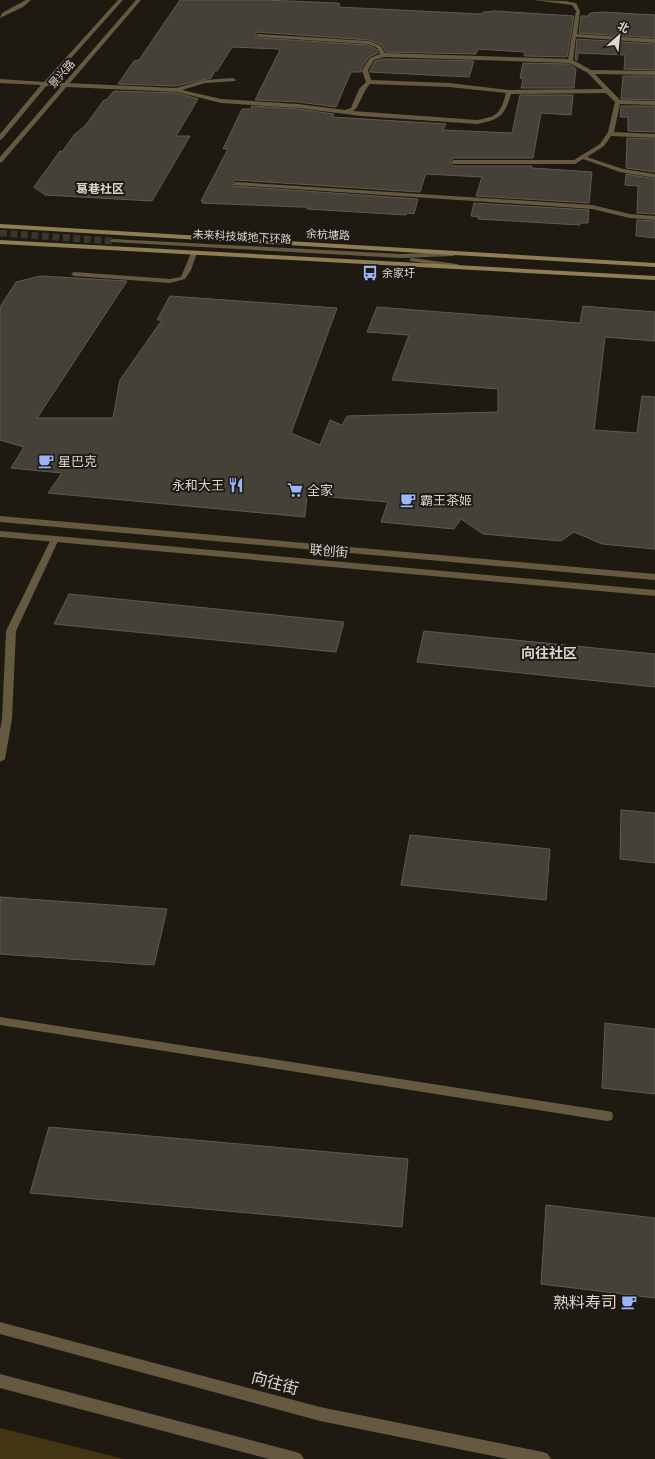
<svg xmlns="http://www.w3.org/2000/svg" width="655" height="1459" font-family="'Fira Sans','Noto Sans SC',sans-serif">
	<style>
		.green { fill: #433613 }
		.building { fill: #464137; stroke: #605b50 }
		.lines { fill: none; stroke-linecap: round; stroke-linejoin: round }
		.tertiary-tunnel { stroke: #3a362e; stroke-width: 7; stroke-dasharray: 7 3.5; stroke-linecap: butt }
		.minor { fill: #655a40; fill-rule: evenodd }
		.tertiary { fill: #655a40; fill-rule: evenodd }
		.secondary { fill: #8f7e54; fill-rule: evenodd }
		.labels { text-anchor: middle; dominant-baseline: central; stroke-width: 4; stroke-linejoin: round; paint-order: stroke }
		.far-street-label { font-size: 11px; fill: #dbd8d2; stroke: #1e1a11 }
		.far-poi-label { font-size: 11px; fill: #dbd8d2; stroke: #1e1a11; text-anchor: start }
		.far-neighbourhood-label { font-size: 12px; font-weight: bold; fill: #dbd8d2; stroke: #1e1a11 }
		.poi-label { font-size: 13px; fill: #dbd8d2; stroke: #1e1a11; text-anchor: start }
		.street-label { font-size: 13px; fill: #dbd8d2; stroke: #1e1a11 }
		.neighbourhood-label { font-size: 14px; font-weight: bold; fill: #dbd8d2; stroke: #1e1a11 }
		.near-poi-label { font-size: 16px; fill: #dbd8d2; stroke: #1e1a11; text-anchor: end }
		.near-street-label { font-size: 16px; fill: #dbd8d2; stroke: #1e1a11 }
	</style>
	<rect width="100%" height="100%" fill="#1e1a11"/>
	<path class="green" d="M 0,1428 L 124,1459 L 0,1459 Z"/>
	<g class="building">
		<path d="M 180,0 L 264,0 L 338,3 L 340,4 L 338,7 L 481,14 L 484,12 L 495,11 L 574,16 L 567,57 L 524,56 L 525,52 L 478,49 L 476,54 L 386,52 L 382,45 L 369,40 L 257,32 L 255,34 L 255,36 L 259,38 L 368,45 L 376,49 L 378,53 L 369,57 L 361,69 L 361,72 L 351,72 L 336,107 L 298,102 L 255,100 L 280,50 L 278,49 L 232,47 L 217,71 L 215,71 L 211,78 L 176,86 L 118,84 L 134,61 L 139,60 Z"/>
		<path d="M 603,12 L 655,15 L 655,38 L 579,33 L 581,16 L 589,16 L 589,14 L 591,13 Z"/>
		<path d="M 577,39 L 655,44 L 655,70 L 624,69 L 625,55 L 578,53 L 577,61 L 575,59 Z"/>
		<path d="M 384,59 L 474,61 L 469,77 L 370,72 L 370,70 L 375,61 Z"/>
		<path d="M 523,63 L 569,64 L 576,69 L 574,88 L 521,88 L 523,79 L 520,78 Z"/>
		<path d="M 623,76 L 655,76 L 655,100 L 621,99 Z"/>
		<path d="M 114,91 L 177,93 L 198,99 L 176,136 L 190,136 L 152,201 L 45,195 L 34,187 L 60,151 L 62,152 L 74,135 L 85,126 L 104,100 L 106,100 Z"/>
		<path d="M 520,95 L 573,95 L 571,115 L 541,113 L 533,158 L 453,158 L 449,162 L 453,166 L 532,166 L 532,168 L 592,172 L 589,203 L 476,196 L 482,177 L 427,174 L 425,176 L 420,192 L 236,180 L 232,183 L 234,186 L 418,199 L 414,214 L 407,213 L 406,215 L 307,209 L 307,207 L 300,207 L 202,203 L 203,201 L 201,201 L 228,149 L 223,149 L 242,109 L 251,109 L 252,106 L 298,109 L 334,114 L 332,117 L 446,124 L 443,130 L 512,133 Z"/>
		<path d="M 621,106 L 655,106 L 655,132 L 628,131 L 628,117 L 620,117 Z"/>
		<path d="M 627,138 L 655,139 L 655,172 L 626,168 Z"/>
		<path d="M 626,174 L 655,179 L 655,214 L 637,213 L 638,186 L 625,185 Z"/>
		<path d="M 474,203 L 589,210 L 588,223 L 580,223 L 580,225 L 478,219 L 479,217 L 471,216 Z"/>
		<path d="M 637,220 L 655,221 L 655,238 L 636,236 Z"/>
		<path d="M 40,276 L 127,281 L 37,418 L 113,418 L 120,380 L 162,320 L 157,320 L 170,296 L 337,308 L 291,433 L 320,445 L 330,420 L 342,425 L 347,416 L 498,412 L 498,389 L 392,380 L 409,335 L 367,332 L 377,307 L 580,323 L 583,306 L 655,312 L 655,341 L 605,337 L 594,430 L 637,433 L 642,396 L 655,397 L 655,549 L 602,544 L 574,532 L 561,541 L 483,534 L 461,519 L 454,529 L 381,522 L 388,502 L 307,495 L 305,517 L 48,493 L 62,473 L 11,468 L 24,447 L 0,440 L 0,307 L 16,282 Z"/>
		<path d="M 69,594 L 344,622 L 336,652 L 54,624 Z"/>
		<path d="M 424,631 L 655,654 L 655,687 L 417,662 Z"/>
		<path d="M 621,810 L 655,813 L 655,863 L 620,859 Z"/>
		<path d="M 410,835 L 550,849 L 546,900 L 401,885 Z"/>
		<path d="M 0,897 L 167,909 L 154,965 L 0,954 Z"/>
		<path d="M 605,1023 L 655,1029 L 655,1094 L 602,1088 Z"/>
		<path d="M 49,1127 L 408,1159 L 402,1227 L 30,1193 Z"/>
		<path d="M 546,1205 L 655,1218 L 655,1298 L 541,1284 Z"/>
	</g>
	<g class="lines">
		<path class="tertiary-tunnel" d="M 0,233 L 113,241"/>
		<g class="minor">
			<path d="M 26,0 L 31,0 L 23,7 L 0,18 L 2,13 Z"/>
			<path d="M 533,0 L 565,1 L 576,3 L 580,11 L 577,34 L 655,39 L 655,43 L 576,37 L 573,60 L 591,70 L 655,71 L 655,75 L 595,74 L 620,100 L 655,101 L 655,105 L 620,104 L 614,132 L 655,134 L 655,138 L 611,136 L 604,146 L 587,157 L 623,169 L 655,174 L 655,178 L 620,172 L 583,159 L 575,164 L 453,164 L 450,162 L 453,160 L 574,160 L 600,144 L 608,132 L 615,102 L 606,93 L 511,94 C 505,116 499,120 477,124 L 361,116 L 298,108 L 221,103 L 177,92 L 45,86 L 42,84 L 45,82 L 176,88 L 205,80 L 233,78 L 236,80 L 235,81 L 205,83 L 182,90 L 221,99 L 298,104 L 345,110 L 351,108 L 359,89 L 366,82 L 362,70 L 370,58 L 380,54 L 377,48 L 368,44 L 259,37 L 256,35 L 257,34 L 369,41 L 381,46 L 385,53 L 568,59 L 576,11 L 572,5 ZM 384,57 L 569,63 L 588,73 L 603,89 L 509,90 L 449,83 L 371,80 L 368,70 L 374,60 ZM 370,84 L 449,87 L 506,93 C 501,113 497,117 477,120 L 353,111 C 359,108 363,91 370,84 Z"/>
			<path d="M 236,182 L 592,205 L 630,214 L 655,216 L 655,220 L 630,218 L 592,209 L 234,185 L 234,183 Z"/>
			<path d="M 194,251 L 197,253 L 191,270 L 185,279 L 170,283 L 74,276 L 71,274 L 74,272 L 170,279 L 181,277 L 191,253 Z"/>
			<path d="M 55,536 L 59,539 L 16,631 L 12,719 L 5,759 L 0,762 L 0,730 L 2,719 L 6,631 L 51,539 Z"/>
			<path d="M 0,1017 L 607,1111 L 612,1112 L 613,1116 L 612,1120 L 607,1121 L 0,1025 Z"/>
		</g>
		<g class="tertiary">
			<path d="M 118,0 L 123,0 L 47,85 L 2,139 L 0,140 L 0,134 L 41,85 L 0,83 L 0,79 L 44,82 Z"/>
			<path d="M 136,0 L 141,0 L 2,162 L 0,163 L 0,157 Z"/>
			<path d="M 113,239 L 401,254 L 453,252 L 456,254 L 453,256 L 401,258 L 111,242 L 110,241 Z"/>
			<path d="M 412,258 L 457,264 L 460,266 L 457,268 L 410,261 L 410,259 Z"/>
			<path d="M 0,516 L 655,574 L 655,580 L 0,522 Z"/>
			<path d="M 0,531 L 655,590 L 655,596 L 0,537 Z"/>
			<path d="M 0,1322 L 320,1407 L 543,1452 L 548,1454 L 551,1459 L 508,1459 L 320,1421 L 0,1334 Z"/>
			<path d="M 0,1374 L 296,1452 L 301,1454 L 304,1459 L 269,1459 L 0,1388 Z"/>
		</g>
		<g class="secondary">
			<path d="M 0,224 L 655,263 L 655,267 L 0,228 Z"/>
			<path d="M 0,240 L 655,276 L 655,280 L 0,244 Z"/>
		</g>
	</g>
	<defs>
		<symbol id="bus-bare" viewBox="-9 -9 18 18"><path d="M-5-6H5V4H4V6H2V4H-2V6H-4V4H-5ZM-3.5-4V0h7V-4ZM-3.5 1.2v1.5H-2V1.2ZM2 1.2v1.5H3.5V1.2Z" fill="#9bb5fd" stroke="#1e1a11" stroke-width="2.5" paint-order="stroke"/></symbol>
		<symbol id="cafe-bare" viewBox="-9 -9 18 18"><path d="M-5.5-4.5H6V0H3Q3 3.5 0 3.5H-2.5Q-5.5 3.5-5.5 0ZM3-3.2v2h1.7v-2ZM-6 4.5H4V6H-6Z" fill="#9bb5fd" stroke="#1e1a11" stroke-width="2.5" paint-order="stroke"/></symbol>
		<symbol id="restaurant-bare" viewBox="-9 -9 18 18"><path d="M-5-6h1v4h1v-4h1v4h1v-4h1v5L-1.5 .5V6h-2V.5L-5-1ZM5-6V6H3V1.5H1.5Q1.5-4 5-6Z" fill="#9bb5fd" stroke="#1e1a11" stroke-width="2.5" paint-order="stroke"/></symbol>
		<symbol id="supermarket-bare" viewBox="-9 -9 18 18"><path d="M-6-5.5h2.5l.6 2H6L4.5 2H-2.5L-4.4-4H-6ZM-1.5 3.2a1.3 1.3 0 1 0 .1 0ZM3 3.2a1.3 1.3 0 1 0 .1 0Z" fill="#9bb5fd" stroke="#1e1a11" stroke-width="2.5" paint-order="stroke"/></symbol>
	</defs>
	<g fill-rule="evenodd">
		<use href="#bus-bare" x="359" y="262" width="22" height="22"/>
		<use href="#cafe-bare" x="35" y="450" width="22" height="22"/>
		<use href="#restaurant-bare" x="225" y="474" width="22" height="22"/>
		<use href="#supermarket-bare" x="284" y="479" width="22" height="22"/>
		<use href="#cafe-bare" x="397" y="489" width="22" height="22"/>
		<use href="#cafe-bare" x="618" y="1291" width="22" height="22"/>
	</g>
	<g class="labels">
		<g class="far-street-label">
			<text transform="translate(62 74) rotate(-49)">景兴路</text>
			<text transform="translate(328 235) rotate(3)">余杭塘路</text>
			<text transform="translate(242 237) rotate(3)">未来科技城地下环路</text>
		</g>
		<g class="far-poi-label">
			<text x="382" y="273">余家圩</text>
		</g>
		<g class="far-neighbourhood-label">
			<text x="100" y="189">葛巷社区</text>
		</g>
		<g class="poi-label">
			<text x="58" y="461">星巴克</text>
			<text x="224" y="485" text-anchor="end">永和大王</text>
			<text x="307" y="490">全家</text>
			<text x="420" y="500">霸王茶姬</text>
		</g>
		<g class="street-label">
			<text transform="translate(329 551) rotate(5)">联创街</text>
		</g>
		<g class="neighbourhood-label">
			<text x="549" y="653">向往社区</text>
		</g>
		<g class="near-poi-label">
			<text x="617" y="1302">熟料寿司</text>
		</g>
		<g class="near-street-label">
			<text transform="translate(275 1383) rotate(15)">向往街</text>
		</g>
	</g>
	<g transform="translate(619 36) rotate(27)" stroke="#1e1a11" stroke-width="3" paint-order="stroke">
	<path d="M0-3L7 15L0 10L-7 15Z" fill="#dbd8d2"/>
	<text y="-6" font-size="11" font-weight="bold" text-anchor="middle" fill="#dbd8d2">北</text>
	</g>
</svg>
